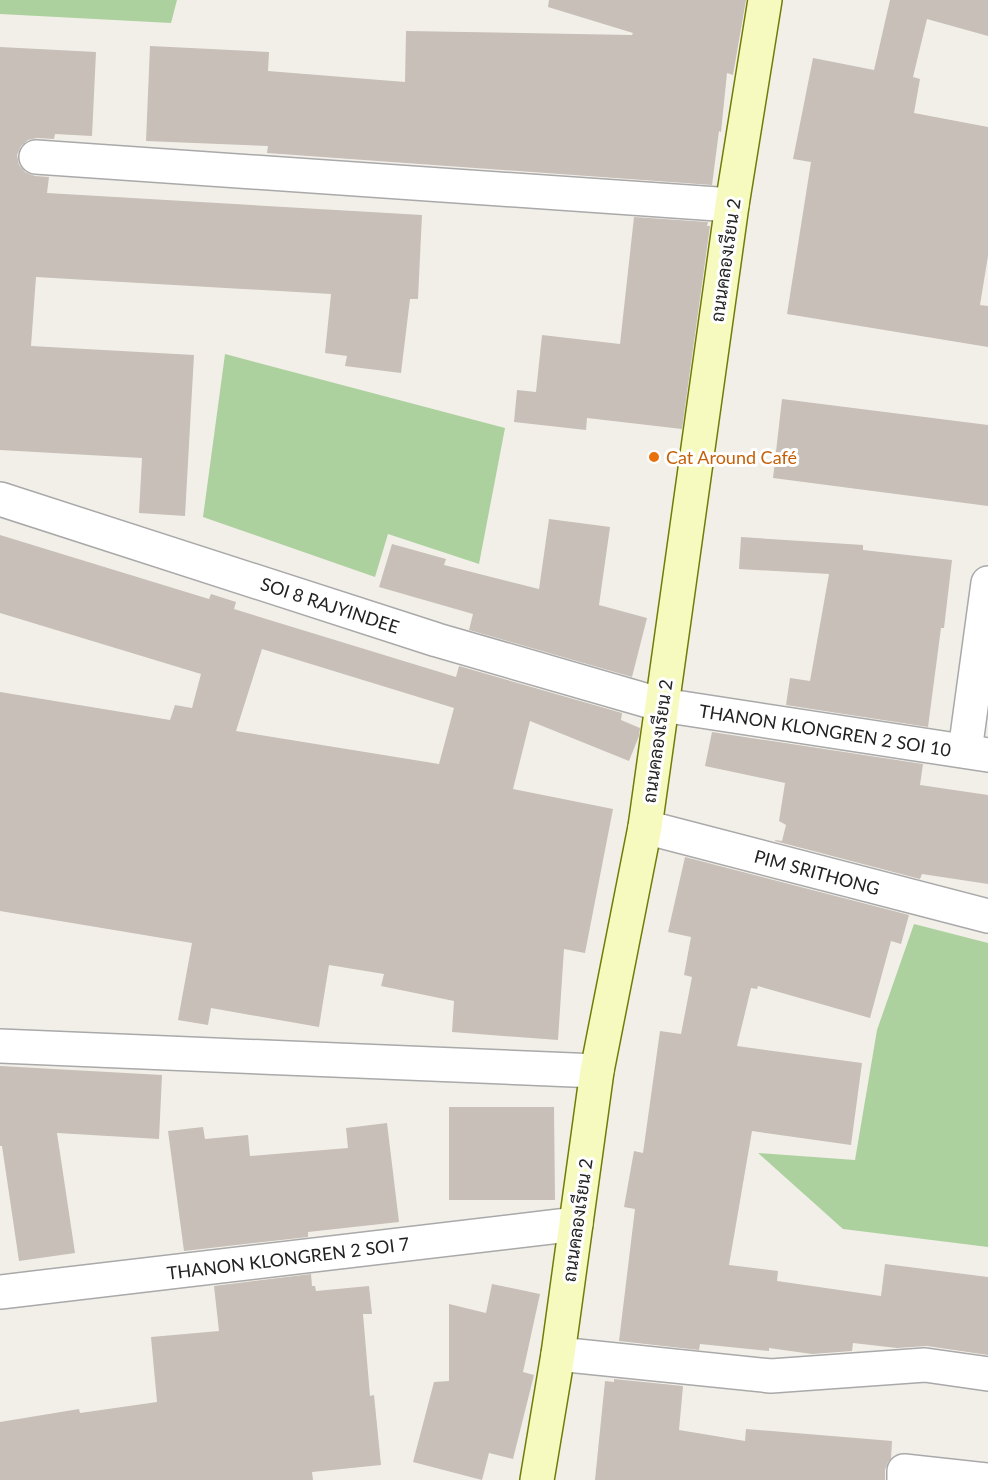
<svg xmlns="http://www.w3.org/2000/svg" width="988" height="1480" font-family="Lato,Sarabun,sans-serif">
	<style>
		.forest { fill: #add19e }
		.building { fill: #c7bfb8; fill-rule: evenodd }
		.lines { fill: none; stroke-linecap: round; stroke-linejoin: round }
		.street-casing { stroke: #a9a9a9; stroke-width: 36 }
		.secondary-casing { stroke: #707d05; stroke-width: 36 }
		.street { stroke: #fff; stroke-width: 33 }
		.secondary { stroke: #f7fabf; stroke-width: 33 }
		.food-dot { fill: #e8710a; stroke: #fff; stroke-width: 2 }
		.labels { text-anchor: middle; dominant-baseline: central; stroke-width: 6; stroke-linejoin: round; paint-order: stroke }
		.street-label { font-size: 18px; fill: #222; stroke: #fff }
		.food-label { font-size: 18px; fill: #c56008; stroke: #fff; text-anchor: start }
	</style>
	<rect width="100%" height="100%" fill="#f2efe9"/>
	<g class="forest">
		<path d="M 0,0 L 177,0 L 171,23 L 0,14 Z"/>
		<path d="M 225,354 L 505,428 L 479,564 L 388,534 L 375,577 L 203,517 Z"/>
		<path d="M 914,924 L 988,943 L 988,1247 L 843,1229 L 758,1153 L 855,1160 L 877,1030 Z"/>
	</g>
	<g class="building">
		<path d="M 549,0 L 746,0 L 733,75 L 727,73 L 721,132 L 719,131 L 712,185 L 267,153 L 268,146 L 146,141 L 150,46 L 269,52 L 268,71 L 405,82 L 406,31 L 632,35 L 633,33 L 548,7 Z"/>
		<path d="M 890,0 L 988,0 L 988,36 L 927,19 L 913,77 L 920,79 L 914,113 L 988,127 L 988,256 L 980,305 L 988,306 L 988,347 L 787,314 L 811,162 L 793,159 L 813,58 L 874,70 Z"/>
		<path d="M 0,47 L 96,52 L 92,136 L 55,134 L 54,139 L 37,138 L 28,140 L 21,146 L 17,155 L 19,165 L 25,172 L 35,176 L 49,177 L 47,193 L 422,215 L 418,299 L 410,299 L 401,373 L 345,366 L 347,356 L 325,353 L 331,294 L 36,277 L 31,346 L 194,355 L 185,516 L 139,513 L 142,458 L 0,450 Z"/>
		<path d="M 634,217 L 708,222 L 707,226 L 710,226 L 682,429 L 587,418 L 586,430 L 514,422 L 517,390 L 536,392 L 542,335 L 620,344 Z"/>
		<path d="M 782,399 L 988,425 L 988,506 L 773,478 Z"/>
		<path d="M 549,519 L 610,527 L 599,605 L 647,618 L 632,677 L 469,630 L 473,614 L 379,587 L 392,544 L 446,559 L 444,565 L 539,589 Z"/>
		<path d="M 0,535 L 209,599 L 211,594 L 236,602 L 234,609 L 456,677 L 459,666 L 622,713 L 621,720 L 640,728 L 639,736 L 629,761 L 530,721 L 513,789 L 613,809 L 585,953 L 564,949 L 558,1040 L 452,1032 L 454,1001 L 381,986 L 384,974 L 329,965 L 319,1027 L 211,1008 L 208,1025 L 178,1020 L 192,943 L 0,911 L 0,692 L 170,720 L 175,705 L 192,708 L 201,674 L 0,613 ZM 262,649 L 454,708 L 439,764 L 236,731 Z"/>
		<path d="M 741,537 L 863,545 L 863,550 L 952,560 L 944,628 L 941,628 L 928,727 L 786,705 L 790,678 L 810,681 L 829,574 L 739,569 Z"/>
		<path d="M 712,732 L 923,764 L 920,785 L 988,795 L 988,884 L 922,874 L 920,879 L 775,841 L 775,840 L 782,841 L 786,825 L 779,821 L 785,783 L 705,766 Z"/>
		<path d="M 685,857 L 909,915 L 901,944 L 891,941 L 870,1018 L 758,986 L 757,989 L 751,988 L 737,1046 L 862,1063 L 851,1145 L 752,1131 L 729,1265 L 778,1271 L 777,1281 L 881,1296 L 885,1264 L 988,1277 L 988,1355 L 927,1346 L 897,1348 L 853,1343 L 852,1351 L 812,1354 L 769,1348 L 769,1351 L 700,1344 L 699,1350 L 619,1341 L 635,1209 L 624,1207 L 634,1151 L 643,1153 L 660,1031 L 681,1034 L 692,977 L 684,975 L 691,937 L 668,932 Z"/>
		<path d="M 0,1066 L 162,1075 L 159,1139 L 57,1133 L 75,1253 L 19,1261 L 2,1146 L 0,1146 Z"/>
		<path d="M 449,1107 L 554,1107 L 555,1200 L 449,1200 Z"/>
		<path d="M 387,1123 L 399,1222 L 308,1232 L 308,1237 L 184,1251 L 168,1131 L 203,1127 L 205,1139 L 248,1135 L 250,1156 L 348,1148 L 346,1128 Z"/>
		<path d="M 311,1274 L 312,1286 L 315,1286 L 316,1291 L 369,1286 L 372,1314 L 363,1314 L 370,1396 L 374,1395 L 381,1465 L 312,1472 L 313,1480 L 0,1480 L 0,1422 L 79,1409 L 80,1413 L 157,1402 L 151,1337 L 219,1331 L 214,1286 Z"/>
		<path d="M 492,1284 L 540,1294 L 523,1372 L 534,1375 L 513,1459 L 489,1453 L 482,1480 L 413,1462 L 434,1382 L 449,1381 L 449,1304 L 486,1313 Z"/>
		<path d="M 614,1379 L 683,1386 L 679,1430 L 745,1441 L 746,1429 L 892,1441 L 891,1459 L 888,1462 L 885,1470 L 885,1480 L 595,1480 L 605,1381 L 614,1382 Z"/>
	</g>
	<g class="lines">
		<defs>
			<g id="street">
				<path d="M 36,157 L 732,205"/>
				<path d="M 0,499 L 437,640 L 662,705 L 988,755"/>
				<path d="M 965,751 L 988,583"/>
				<path d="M 645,827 L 988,916"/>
				<path d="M 0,1046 L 597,1071"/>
				<path d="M 0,1292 L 576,1224"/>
				<path d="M 558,1354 L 771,1376 L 925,1365 L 988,1374"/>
				<path d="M 904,1480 L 904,1471 L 987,1480"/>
			</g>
			<path id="secondary" d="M 537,1480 L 558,1354 L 597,1071 L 645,827 L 732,205 L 765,0"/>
		</defs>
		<use href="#street" class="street-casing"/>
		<use href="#secondary" class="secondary-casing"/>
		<use href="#street" class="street"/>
		<use href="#secondary" class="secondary"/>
	</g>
	<circle class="food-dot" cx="654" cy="457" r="6"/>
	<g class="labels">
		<g class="street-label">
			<text transform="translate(725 260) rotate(-82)">ถนนคลองเรียน 2</text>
			<text transform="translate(330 605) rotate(18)">SOI 8 RAJYINDEE</text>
			<text transform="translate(825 730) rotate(9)">THANON KLONGREN 2 SOI 10</text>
			<text transform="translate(657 741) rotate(-82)">ถนนคลองเรียน 2</text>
			<text transform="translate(817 872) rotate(15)">PIM SRITHONG</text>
			<text transform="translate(577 1220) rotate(-82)">ถนนคลองเรียน 2</text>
			<text transform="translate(288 1258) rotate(-7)">THANON KLONGREN 2 SOI 7</text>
		</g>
		<g class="food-label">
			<text x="666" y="457">Cat Around Café</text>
		</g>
	</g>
</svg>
